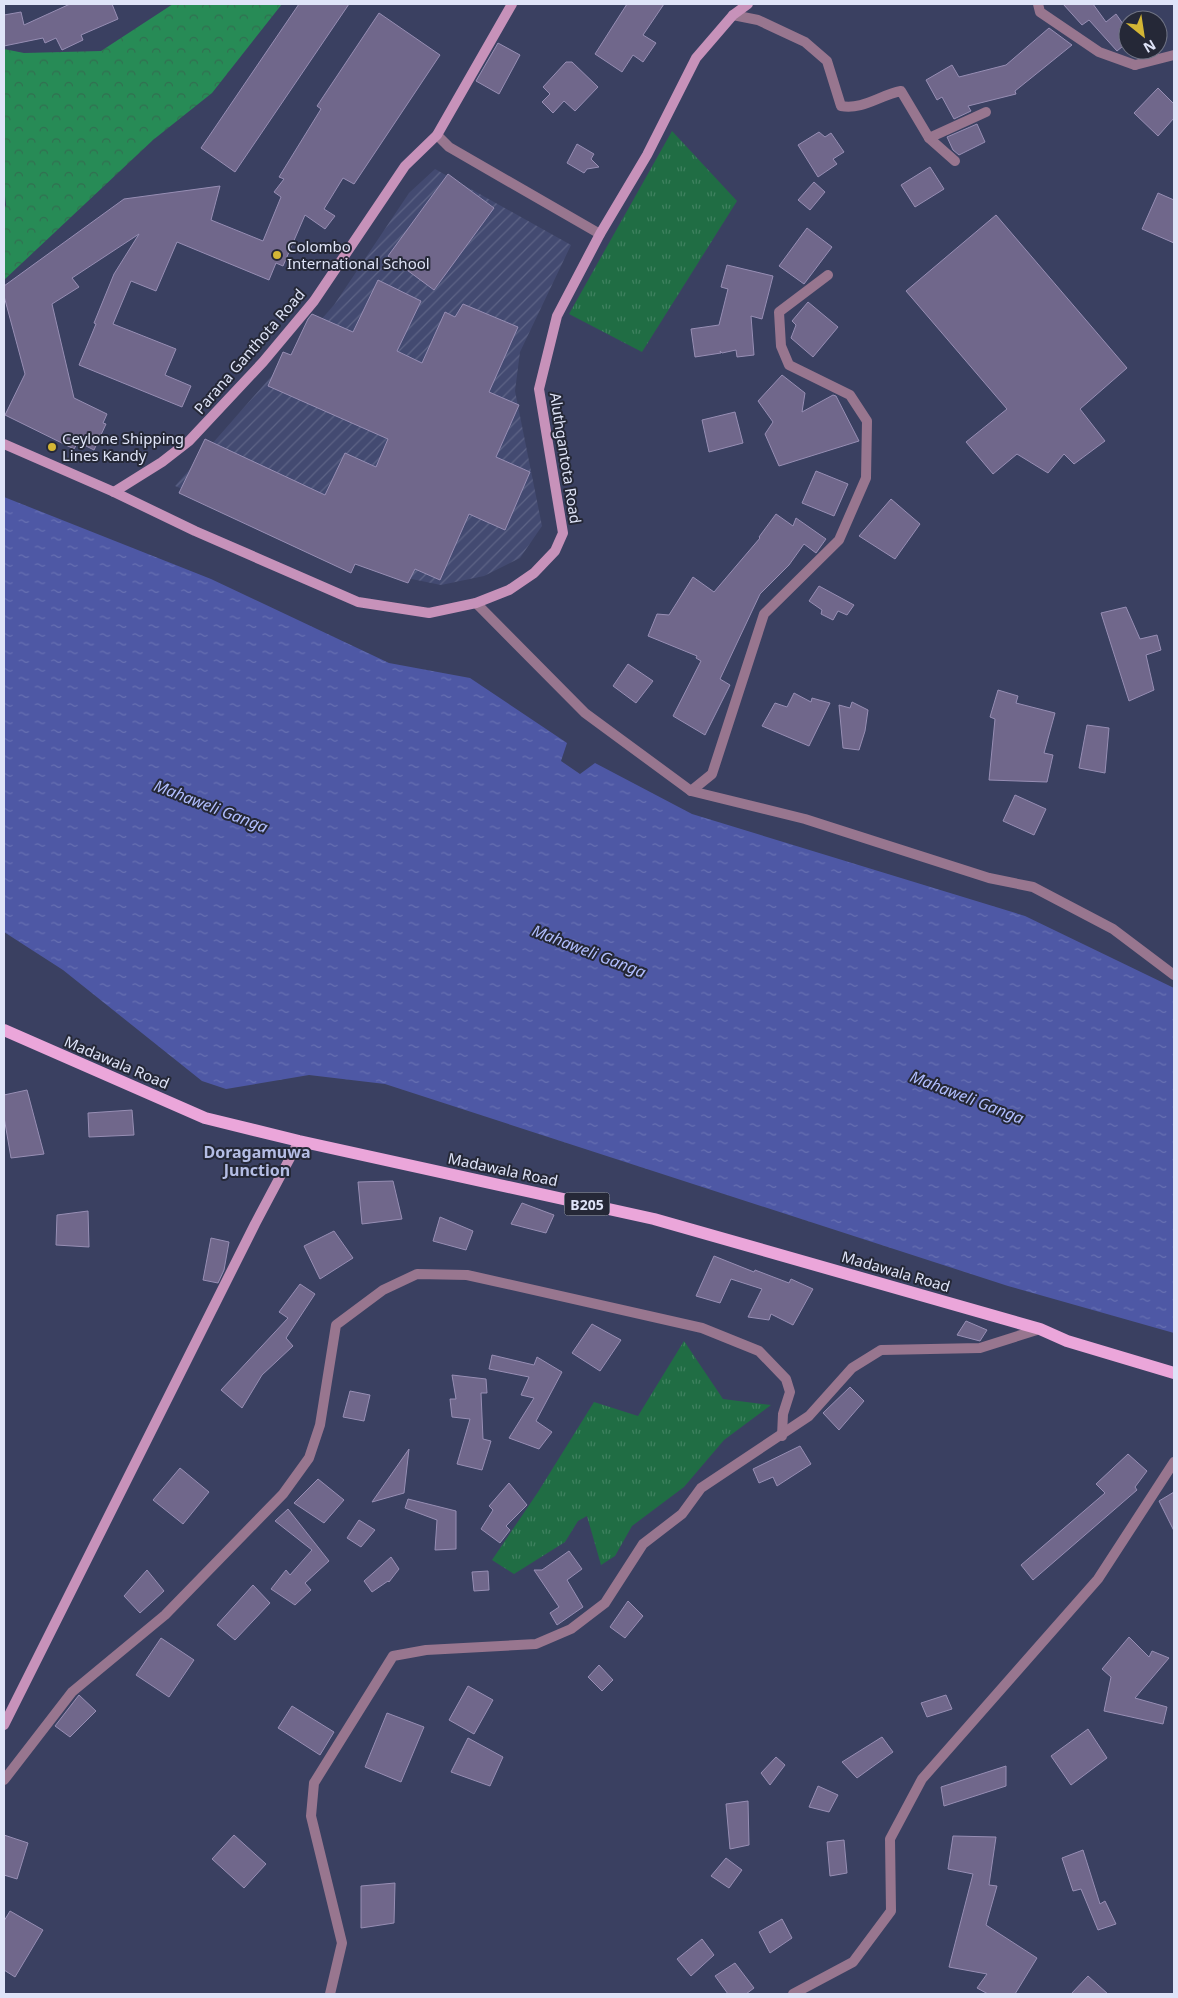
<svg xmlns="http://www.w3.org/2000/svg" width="1178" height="1998" font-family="'Noto Sans',sans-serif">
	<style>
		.industrial { fill: url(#industrial-furrows) }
		.forest { fill: url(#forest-crowns) }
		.park { fill: url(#park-tufts) }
		.water { fill: url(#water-ripples) }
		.building { fill: #70678b; stroke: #978eb4 }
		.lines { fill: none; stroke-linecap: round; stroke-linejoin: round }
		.lane { stroke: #98768f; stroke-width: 10 }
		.street { stroke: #98768f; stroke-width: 10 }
		.secondary { stroke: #c792ba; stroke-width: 10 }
		.primary { stroke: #eba6da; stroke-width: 12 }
		.poi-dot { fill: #d4b635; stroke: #252837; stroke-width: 2 }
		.labels { text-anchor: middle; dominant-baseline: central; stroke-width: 4; stroke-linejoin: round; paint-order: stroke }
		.shield { fill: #252837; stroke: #a7acbe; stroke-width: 1 }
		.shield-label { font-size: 14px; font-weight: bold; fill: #dfe4f8 }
		.poi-label { font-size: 15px; fill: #dfe4f8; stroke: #252837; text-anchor: start }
		.street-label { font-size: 15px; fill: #dfe4f8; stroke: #252837 }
		.water-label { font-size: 16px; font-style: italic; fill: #b1befe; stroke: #252837 }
		.neighbourhood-label { font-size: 16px; font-weight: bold; fill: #b4bde4; stroke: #252837 }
	</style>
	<defs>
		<pattern id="industrial-furrows" width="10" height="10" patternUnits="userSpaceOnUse" patternTransform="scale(1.25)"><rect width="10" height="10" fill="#434a71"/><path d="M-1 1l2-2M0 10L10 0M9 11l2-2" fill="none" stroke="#5e6486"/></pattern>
		<pattern id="forest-crowns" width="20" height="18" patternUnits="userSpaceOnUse" patternTransform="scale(1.25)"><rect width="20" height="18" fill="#278b56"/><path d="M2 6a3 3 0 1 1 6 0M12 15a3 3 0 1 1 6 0" fill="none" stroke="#326f51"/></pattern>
		<pattern id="park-tufts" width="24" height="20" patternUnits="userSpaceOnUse" patternTransform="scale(1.25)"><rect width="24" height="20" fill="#206d44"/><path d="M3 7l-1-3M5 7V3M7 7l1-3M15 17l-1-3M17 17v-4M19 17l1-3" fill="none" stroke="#408260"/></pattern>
		<pattern id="water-ripples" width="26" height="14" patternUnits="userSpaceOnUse" patternTransform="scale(1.25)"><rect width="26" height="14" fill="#4e58a5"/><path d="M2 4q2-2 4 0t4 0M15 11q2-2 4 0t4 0" fill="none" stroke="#6770b2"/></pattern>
	</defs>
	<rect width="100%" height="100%" fill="#3a4061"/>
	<path class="industrial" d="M 435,169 L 571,245 L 520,352 L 515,391 L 542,526 L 520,558 L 484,576 L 441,585 L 397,576 L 175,486 L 334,305 L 409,193 Z"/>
	<path class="forest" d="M 173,4 L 282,4 L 212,93 L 153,140 L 4,280 L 4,209 L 6,205 L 4,187 L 4,49 L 24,53 L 101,51 Z"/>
	<g class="park">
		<path d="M 672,131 L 737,201 L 642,352 L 569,314 Z"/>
		<path d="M 684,1341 L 723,1399 L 771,1405 L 724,1440 L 684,1487 L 632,1526 L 615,1556 L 601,1565 L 587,1516 L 578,1521 L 565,1542 L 514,1574 L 492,1560 L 538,1492 L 594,1402 L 638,1416 Z"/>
	</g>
	<path class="water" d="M 4,497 L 211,579 L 389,663 L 470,678 L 567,743 L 561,761 L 580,774 L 595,763 L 692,814 L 1025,916 L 1174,988 L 1174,1333 L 1008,1286 L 385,1084 L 309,1075 L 226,1089 L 202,1081 L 63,970 L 4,932 Z"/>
	<g class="building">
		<path d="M 70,4 L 112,4 L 118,19 L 81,35 L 83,40 L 62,50 L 56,38 L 45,43 L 43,38 L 4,46 L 4,15 L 21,12 L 24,25 Z"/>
		<path d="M 299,4 L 349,4 L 235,172 L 201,148 Z"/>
		<path d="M 627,4 L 664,4 L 643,35 L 656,43 L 643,62 L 633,55 L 622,72 L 595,54 Z"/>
		<path d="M 1063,4 L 1093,4 L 1106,22 L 1116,14 L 1128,31 L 1128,42 L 1117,51 L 1089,20 L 1082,25 Z"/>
		<path d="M 379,13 L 440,55 L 354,184 L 343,178 L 324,209 L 335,216 L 325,229 L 305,215 L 283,266 L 276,263 L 269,280 L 177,242 L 156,291 L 131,281 L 113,324 L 176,349 L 165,375 L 191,386 L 182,407 L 79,365 L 96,324 L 94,323 L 114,274 L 139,234 L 72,278 L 79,287 L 52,304 L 74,398 L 107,414 L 103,423 L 106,424 L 94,450 L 78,442 L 74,449 L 5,415 L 25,374 L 4,296 L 4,286 L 124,199 L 220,186 L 211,220 L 263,241 L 281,197 L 274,192 L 284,179 L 279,177 L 321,109 L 317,106 Z"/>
		<path d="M 1049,28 L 1072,45 L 1015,91 L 1016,94 L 968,106 L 971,111 L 954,119 L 942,97 L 937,100 L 926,80 L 952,65 L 959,77 L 1006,65 Z"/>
		<path d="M 498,43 L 520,55 L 499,94 L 476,81 Z"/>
		<path d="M 566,62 L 572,62 L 598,87 L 575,111 L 564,101 L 553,113 L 542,102 L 550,94 L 543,87 Z"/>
		<path d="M 1158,88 L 1174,104 L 1174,118 L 1158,136 L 1134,113 Z"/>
		<path d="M 977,124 L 985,142 L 959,155 L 953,150 L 947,137 Z"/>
		<path d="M 819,132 L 825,137 L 831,133 L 844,152 L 833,159 L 837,164 L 818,177 L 798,145 Z"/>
		<path d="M 577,144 L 594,154 L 591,159 L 599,167 L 587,169 L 584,173 L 567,163 Z"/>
		<path d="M 930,167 L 944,189 L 915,207 L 901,185 Z"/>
		<path d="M 448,174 L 494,208 L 434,290 L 388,256 Z"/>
		<path d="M 814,182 L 825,192 L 810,210 L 798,200 Z"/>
		<path d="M 1158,193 L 1174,200 L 1174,243 L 1142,229 Z"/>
		<path d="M 996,215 L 1127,368 L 1080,409 L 1105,441 L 1074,464 L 1064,454 L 1048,473 L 1017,454 L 993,474 L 966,442 L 1007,409 L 906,291 Z"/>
		<path d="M 807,228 L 832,247 L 804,284 L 779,266 Z"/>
		<path d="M 727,265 L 773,276 L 762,319 L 751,316 L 754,355 L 737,357 L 736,350 L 722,353 L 720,351 L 721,353 L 695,357 L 691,329 L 719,325 L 728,289 L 721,287 Z"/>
		<path d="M 378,280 L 421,301 L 397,351 L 422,363 L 445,312 L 455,317 L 463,304 L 518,327 L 489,392 L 519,405 L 496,457 L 530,472 L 505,530 L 469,514 L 440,580 L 415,569 L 408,583 L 355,564 L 351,573 L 179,493 L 205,439 L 325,495 L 345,453 L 376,467 L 388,439 L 268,386 L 283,352 L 291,355 L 308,319 L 312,314 L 353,332 Z"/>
		<path d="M 808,302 L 838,327 L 813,357 L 791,338 L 796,325 L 792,321 Z"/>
		<path d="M 782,375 L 805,393 L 802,412 L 833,395 L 836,396 L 859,441 L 779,466 L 765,434 L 773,422 L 758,401 Z"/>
		<path d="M 735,412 L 743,443 L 709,452 L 702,420 Z"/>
		<path d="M 816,471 L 848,484 L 834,516 L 802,503 Z"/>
		<path d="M 891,499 L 920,524 L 895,559 L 859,536 Z"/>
		<path d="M 776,514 L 793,526 L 796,518 L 826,539 L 816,553 L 804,544 L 789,565 L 760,594 L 720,679 L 730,685 L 705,735 L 673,716 L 701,661 L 696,658 L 697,656 L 648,636 L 657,614 L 669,615 L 693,577 L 714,592 L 760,538 L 759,537 Z"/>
		<path d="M 819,586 L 854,605 L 847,615 L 838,611 L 833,620 L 821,614 L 822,610 L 809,601 Z"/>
		<path d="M 1126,607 L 1140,639 L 1157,635 L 1161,650 L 1146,655 L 1154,690 L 1129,701 L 1101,613 Z"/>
		<path d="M 628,664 L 653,681 L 636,703 L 613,686 Z"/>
		<path d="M 998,690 L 1018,696 L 1016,703 L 1055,713 L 1044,753 L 1053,755 L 1047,782 L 989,780 L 995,719 L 990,717 Z"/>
		<path d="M 794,693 L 811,702 L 812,698 L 830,703 L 809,746 L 762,726 L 775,703 L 787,707 Z"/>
		<path d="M 852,702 L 868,710 L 865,731 L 859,750 L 843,748 L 839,705 L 850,708 Z"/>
		<path d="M 1087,725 L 1109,728 L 1105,773 L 1079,768 Z"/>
		<path d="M 1015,795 L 1046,809 L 1034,835 L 1003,821 Z"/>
		<path d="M 27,1090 L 44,1154 L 11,1158 L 4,1117 L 4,1095 Z"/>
		<path d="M 132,1110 L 134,1135 L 89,1137 L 88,1113 Z"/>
		<path d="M 393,1181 L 402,1219 L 362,1224 L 358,1182 Z"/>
		<path d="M 522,1203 L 554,1215 L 546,1233 L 511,1224 Z"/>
		<path d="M 88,1211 L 89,1247 L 56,1245 L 57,1215 Z"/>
		<path d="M 440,1217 L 473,1231 L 466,1250 L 433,1241 Z"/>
		<path d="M 334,1231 L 353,1258 L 320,1279 L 304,1246 Z"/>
		<path d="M 211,1238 L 229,1242 L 224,1270 L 218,1283 L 203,1280 Z"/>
		<path d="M 714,1256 L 754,1272 L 755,1270 L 789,1283 L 791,1279 L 813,1289 L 793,1325 L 771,1314 L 769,1320 L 748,1317 L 762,1289 L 731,1279 L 720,1303 L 696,1296 Z"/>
		<path d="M 300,1284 L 315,1294 L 286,1338 L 293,1346 L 262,1375 L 242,1408 L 221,1390 L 288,1318 L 279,1312 Z"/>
		<path d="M 966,1321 L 987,1330 L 980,1341 L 957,1335 Z"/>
		<path d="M 592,1324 L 621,1340 L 600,1371 L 572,1353 Z"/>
		<path d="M 492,1355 L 534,1365 L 537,1357 L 562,1372 L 536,1421 L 552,1432 L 539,1449 L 509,1438 L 534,1398 L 521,1395 L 529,1377 L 489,1369 Z"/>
		<path d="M 452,1375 L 486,1379 L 487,1393 L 481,1393 L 483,1439 L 491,1441 L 482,1470 L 457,1464 L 470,1419 L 452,1417 L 450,1399 L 456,1399 Z"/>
		<path d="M 850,1387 L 864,1401 L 839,1430 L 823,1413 Z"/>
		<path d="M 350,1391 L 370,1395 L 364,1421 L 343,1417 Z"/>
		<path d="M 800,1446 L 811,1464 L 777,1486 L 773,1477 L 759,1483 L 753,1469 Z"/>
		<path d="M 409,1449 L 404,1493 L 372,1502 Z"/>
		<path d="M 1128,1454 L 1147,1471 L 1135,1487 L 1137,1490 L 1033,1580 L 1021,1565 L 1105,1493 L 1096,1484 Z"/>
		<path d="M 180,1468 L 209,1492 L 183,1524 L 153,1500 Z"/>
		<path d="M 318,1479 L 344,1500 L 324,1523 L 294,1503 Z"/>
		<path d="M 509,1483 L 527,1505 L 506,1526 L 510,1530 L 500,1543 L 481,1529 L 493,1510 L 489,1506 Z"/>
		<path d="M 1174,1492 L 1174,1531 L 1159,1501 Z"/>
		<path d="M 408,1499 L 456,1511 L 456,1549 L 435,1550 L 437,1520 L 405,1508 Z"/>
		<path d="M 288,1509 L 329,1561 L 305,1583 L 311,1590 L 295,1605 L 271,1589 L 286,1570 L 290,1575 L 312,1550 L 275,1521 Z"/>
		<path d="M 359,1520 L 375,1530 L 361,1547 L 347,1538 Z"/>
		<path d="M 569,1551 L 582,1569 L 567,1580 L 583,1607 L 557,1625 L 550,1613 L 559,1607 L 534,1570 L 542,1570 Z"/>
		<path d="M 391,1557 L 399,1569 L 389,1582 L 388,1581 L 372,1592 L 364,1581 Z"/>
		<path d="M 147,1570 L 164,1591 L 140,1613 L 124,1596 Z"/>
		<path d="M 488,1571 L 489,1590 L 474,1591 L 472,1572 Z"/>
		<path d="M 253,1585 L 270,1603 L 235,1640 L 217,1625 Z"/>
		<path d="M 628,1601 L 643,1616 L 625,1638 L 610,1627 Z"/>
		<path d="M 1129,1637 L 1149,1657 L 1152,1651 L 1169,1658 L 1135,1698 L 1167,1707 L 1163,1724 L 1104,1711 L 1111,1677 L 1102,1669 Z"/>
		<path d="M 161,1638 L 194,1660 L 169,1697 L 136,1675 Z"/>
		<path d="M 599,1665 L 613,1680 L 602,1691 L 588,1677 Z"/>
		<path d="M 468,1686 L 493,1700 L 474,1734 L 449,1720 Z"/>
		<path d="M 79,1695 L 96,1711 L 70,1737 L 55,1726 Z"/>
		<path d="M 946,1695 L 952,1709 L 927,1717 L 921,1703 Z"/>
		<path d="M 292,1706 L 334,1732 L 320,1755 L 278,1728 Z"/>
		<path d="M 387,1713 L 424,1727 L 401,1782 L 365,1767 Z"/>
		<path d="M 1088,1729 L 1107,1758 L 1071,1785 L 1051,1756 Z"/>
		<path d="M 882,1737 L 893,1752 L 857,1778 L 842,1762 Z"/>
		<path d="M 468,1738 L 503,1757 L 490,1786 L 451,1772 Z"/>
		<path d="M 776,1757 L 785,1765 L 770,1785 L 761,1773 Z"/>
		<path d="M 1006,1766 L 1006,1786 L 944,1806 L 941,1787 Z"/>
		<path d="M 818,1786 L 838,1795 L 829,1812 L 809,1807 Z"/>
		<path d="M 748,1801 L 749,1845 L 730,1849 L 726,1804 Z"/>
		<path d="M 4,1835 L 28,1843 L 17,1879 L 4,1875 Z"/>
		<path d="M 234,1835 L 266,1864 L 244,1888 L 212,1859 Z"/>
		<path d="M 953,1836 L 996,1837 L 989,1885 L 997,1886 L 986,1925 L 1037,1958 L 1015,1994 L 988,1994 L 977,1988 L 987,1974 L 949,1967 L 973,1874 L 948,1869 Z"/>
		<path d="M 844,1840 L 847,1873 L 830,1876 L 827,1842 Z"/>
		<path d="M 1083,1850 L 1100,1904 L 1105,1901 L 1116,1924 L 1098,1930 L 1081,1889 L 1073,1891 L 1062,1858 Z"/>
		<path d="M 726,1858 L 742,1870 L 729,1888 L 711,1876 Z"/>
		<path d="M 395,1883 L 394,1923 L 361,1928 L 361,1886 Z"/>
		<path d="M 10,1911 L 43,1930 L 15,1977 L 4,1970 L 4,1921 Z"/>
		<path d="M 782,1919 L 792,1938 L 770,1953 L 759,1932 Z"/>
		<path d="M 702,1939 L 714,1955 L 691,1976 L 677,1959 Z"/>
		<path d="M 735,1963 L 754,1988 L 746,1994 L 728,1994 L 715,1976 Z"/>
		<path d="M 1088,1976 L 1108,1994 L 1071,1994 Z"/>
	</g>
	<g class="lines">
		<g class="lane">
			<path d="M 1038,4 L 1040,12 L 1099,52 L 1135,65"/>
			<path d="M 691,791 L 712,774 L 764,614 L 839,540 L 866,478 L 867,421 L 850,395 L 789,365 L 781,346 L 779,312 L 828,275"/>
		</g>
		<g class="street">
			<path d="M 733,15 L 758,20 L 805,42 L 827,61 L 841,106 C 863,110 880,95 901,91 L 929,138 L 955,161"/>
			<path d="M 1135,65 L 1174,55"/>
			<path d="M 437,135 L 449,147 L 600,234"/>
			<path d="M 929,138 L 986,112"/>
			<path d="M 476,603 L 585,713 L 691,791 L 805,819 L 989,878 L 1033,887 L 1113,929 L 1174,975"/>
			<path d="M 4,1780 L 72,1692 L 165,1615 L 283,1494 L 309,1458 L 320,1425 L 336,1325 L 383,1290 L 417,1274 L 467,1275 L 702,1328 L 759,1351 L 786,1379 L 790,1392 L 783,1414 L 782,1436"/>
			<path d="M 330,1994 L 342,1943 L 311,1816 L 314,1783 L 393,1656 L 426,1650 L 536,1644 L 571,1629 L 605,1603 L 643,1544 L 682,1514 L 701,1488 L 809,1416 L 852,1368 L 881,1350 L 980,1348 L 1040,1329"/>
			<path d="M 793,1994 L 853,1962 L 891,1911 L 890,1839 L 922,1779 L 1098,1579 L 1174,1462"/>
		</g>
		<g class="secondary">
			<path d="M 4,444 L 114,492 L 195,531 L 358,602 L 429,613 L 476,603 L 509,590 L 534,573 L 555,551 L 563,533 L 539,389 L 557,316 L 600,234 L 647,155 L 696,58 L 733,15 L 748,4"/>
			<path d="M 114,492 L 162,462 L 189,441 L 263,362 L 314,301 L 405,166 L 437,135 L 512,4"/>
			<path d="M 4,1725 L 255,1224 L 299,1141"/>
		</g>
		<path class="primary" d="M 4,1030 L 205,1118 L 299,1141 L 654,1219 L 1040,1329 L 1067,1341 L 1174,1373"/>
	</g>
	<g class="poi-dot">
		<circle cx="277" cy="255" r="5"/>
		<circle cx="52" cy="447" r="5"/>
	</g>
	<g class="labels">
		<rect class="shield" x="564.5" y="1192.5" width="45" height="23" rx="4"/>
		<g class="shield-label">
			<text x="587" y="1204">B205</text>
		</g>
		<g class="poi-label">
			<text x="287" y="246">Colombo<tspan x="287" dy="17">International School</tspan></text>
			<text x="62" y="438">Ceylone Shipping<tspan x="62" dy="17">Lines Kandy</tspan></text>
		</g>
		<g class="street-label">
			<text transform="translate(249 351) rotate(-49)">Parana Ganthota Road</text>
			<text transform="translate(566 458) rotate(81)">Aluthgantota Road</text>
			<text transform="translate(117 1062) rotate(23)">Madawala Road</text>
			<text transform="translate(503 1169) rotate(12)">Madawala Road</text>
			<text transform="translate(896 1271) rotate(16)">Madawala Road</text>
		</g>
		<g class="water-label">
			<text transform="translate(211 806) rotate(21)">Mahaweli Ganga</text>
			<text transform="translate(589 951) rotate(21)">Mahaweli Ganga</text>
			<text transform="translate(967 1097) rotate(21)">Mahaweli Ganga</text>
		</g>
		<g class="neighbourhood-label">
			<text x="257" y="1152">Doragamuwa<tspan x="257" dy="18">Junction</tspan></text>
		</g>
	</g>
	<rect width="1178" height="1998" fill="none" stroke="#dfe4f8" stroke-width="10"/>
	<g transform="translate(1143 35) rotate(150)"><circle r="24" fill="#252837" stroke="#6f7384"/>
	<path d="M0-4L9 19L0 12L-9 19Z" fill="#d4b635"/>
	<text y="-8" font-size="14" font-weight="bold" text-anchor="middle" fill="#dfe4f8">N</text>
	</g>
</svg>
